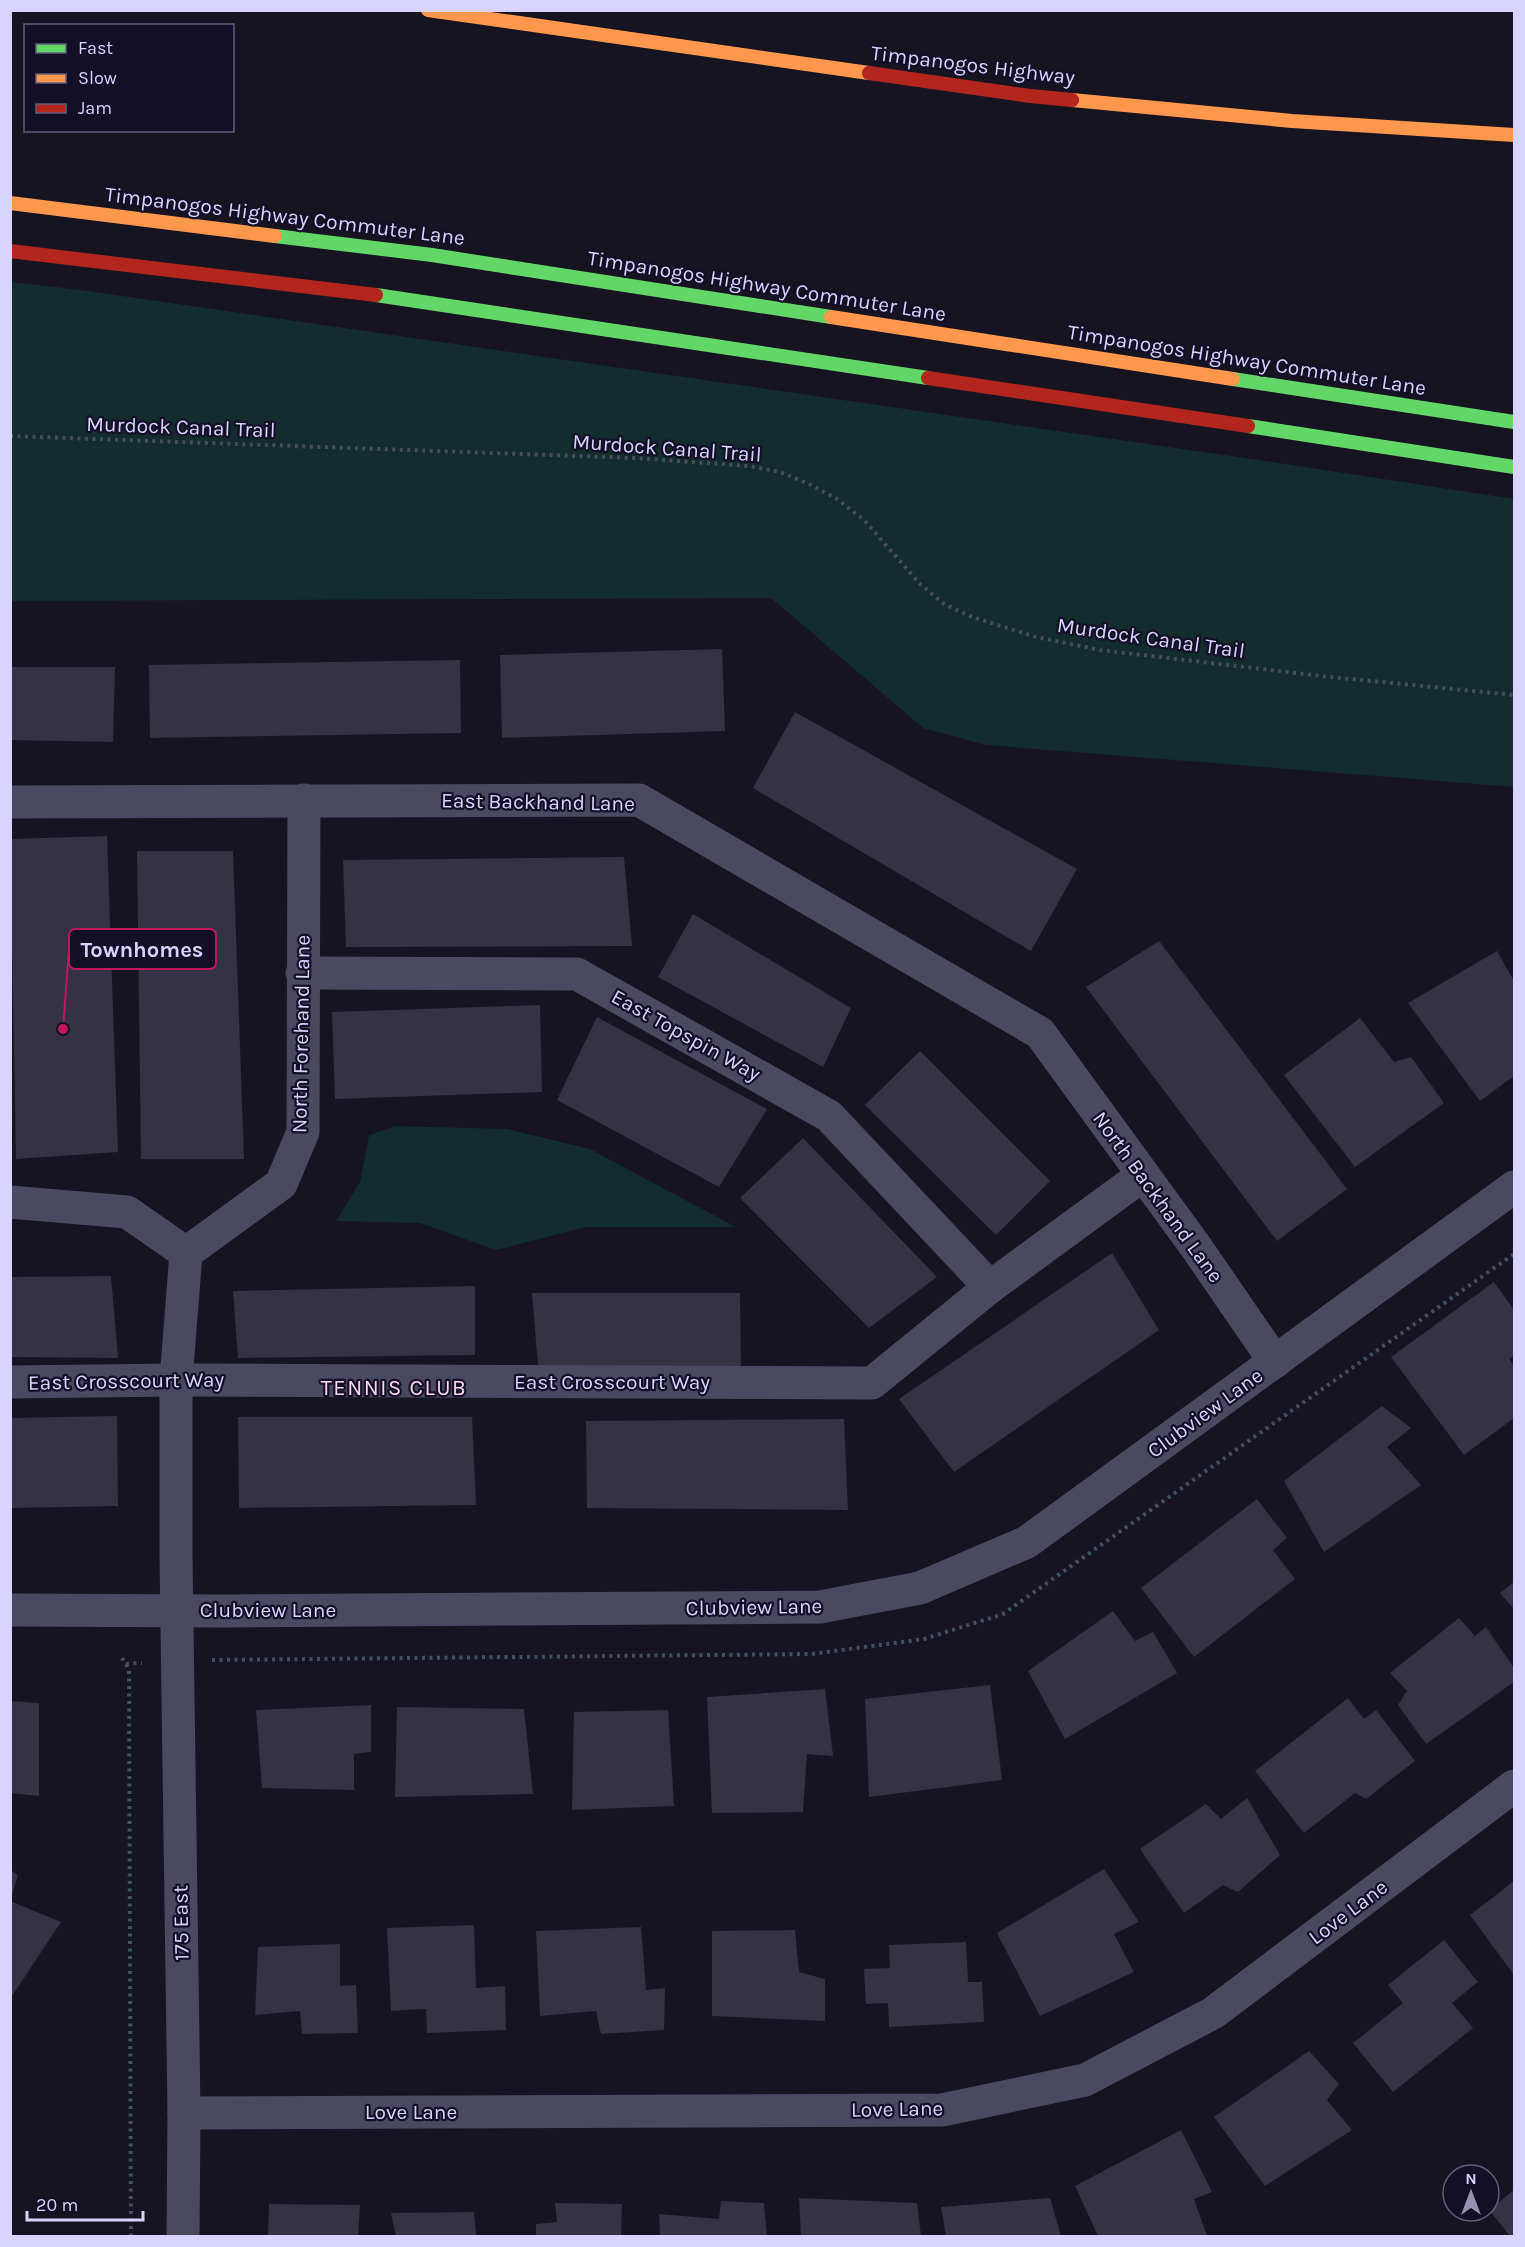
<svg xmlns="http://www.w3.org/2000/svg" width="1525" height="2247" font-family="Karla,sans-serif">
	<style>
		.green { fill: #132c2d }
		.building { fill: #343243 }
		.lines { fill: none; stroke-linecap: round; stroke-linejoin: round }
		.path { stroke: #44505f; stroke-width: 4; stroke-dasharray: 3 4.5; stroke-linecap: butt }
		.street { stroke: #4a4962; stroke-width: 33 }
		.fast { stroke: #63d668; stroke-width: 14 }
		.slow { stroke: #ff974d; stroke-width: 14 }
		.jam { stroke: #b3261e; stroke-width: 14 }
		.labels { text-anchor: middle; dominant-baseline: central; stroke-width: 4.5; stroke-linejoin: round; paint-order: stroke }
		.street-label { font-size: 21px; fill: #d9d4ff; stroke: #130f26 }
		.neighbourhood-label { font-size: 22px; letter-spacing: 1.5px; fill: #ffd6f0; stroke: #130f26 }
		.leader { fill: none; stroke: #c2185b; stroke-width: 2 }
		.callout-dot { fill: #c2185b; stroke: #130f26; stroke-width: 2 }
		.callout { fill: #130f26; stroke: #c2185b; stroke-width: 2 }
		.callout-label { font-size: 22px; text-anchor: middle; font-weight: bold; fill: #d9d4ff }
	</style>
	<rect width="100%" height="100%" fill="#161421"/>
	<g class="green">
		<path d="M 11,282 L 81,290 L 1252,459 L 1514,499 L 1514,787 L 986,745 L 923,728 L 771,598 L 11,601 Z"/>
		<path d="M 395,1126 L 507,1129 L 590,1149 L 736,1227 L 586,1227 L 496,1250 L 420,1223 L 336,1221 L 360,1182 L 369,1135 Z"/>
	</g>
	<g class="building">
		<path d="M 722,649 L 725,731 L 502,738 L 500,655 Z"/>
		<path d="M 460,660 L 461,733 L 150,738 L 149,665 Z"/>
		<path d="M 10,667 L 115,667 L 113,742 L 10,740 Z"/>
		<path d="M 795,712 L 1077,869 L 1031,951 L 753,788 Z"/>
		<path d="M 107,836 L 118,1152 L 16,1159 L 10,839 Z"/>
		<path d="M 137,851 L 233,851 L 244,1159 L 141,1159 Z"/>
		<path d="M 624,857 L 632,946 L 346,947 L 343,860 Z"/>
		<path d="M 693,914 L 851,1008 L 823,1067 L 658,977 Z"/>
		<path d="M 1159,941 L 1347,1189 L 1277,1241 L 1086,987 Z"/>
		<path d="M 1497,951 L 1514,981 L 1514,1076 L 1480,1101 L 1408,1003 Z"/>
		<path d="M 540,1005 L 542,1092 L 335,1099 L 332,1012 Z"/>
		<path d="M 597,1017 L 767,1109 L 719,1187 L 557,1100 Z"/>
		<path d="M 1360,1018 L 1394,1062 L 1411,1057 L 1444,1103 L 1355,1167 L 1284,1075 Z"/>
		<path d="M 920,1051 L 1050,1181 L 996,1235 L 865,1105 Z"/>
		<path d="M 803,1138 L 937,1277 L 869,1328 L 740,1198 Z"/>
		<path d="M 1112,1253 L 1159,1330 L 954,1472 L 899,1399 Z"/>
		<path d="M 111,1276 L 118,1358 L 10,1357 L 10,1277 Z"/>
		<path d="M 1494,1282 L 1514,1310 L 1514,1355 L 1509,1359 L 1514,1366 L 1514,1418 L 1464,1455 L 1391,1357 Z"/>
		<path d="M 475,1286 L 475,1355 L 238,1358 L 233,1291 Z"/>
		<path d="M 532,1293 L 740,1293 L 741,1367 L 538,1366 Z"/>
		<path d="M 1382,1406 L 1411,1428 L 1387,1447 L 1421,1485 L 1324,1552 L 1284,1481 Z"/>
		<path d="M 117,1416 L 118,1506 L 10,1508 L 10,1418 Z"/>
		<path d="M 238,1417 L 472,1417 L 476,1505 L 239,1508 Z"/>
		<path d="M 844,1419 L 848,1510 L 587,1508 L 586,1421 Z"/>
		<path d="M 1257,1499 L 1287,1538 L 1273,1550 L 1295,1579 L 1194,1657 L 1141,1588 Z"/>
		<path d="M 1514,1582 L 1514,1609 L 1500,1593 Z"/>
		<path d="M 1113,1611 L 1135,1641 L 1153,1632 L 1177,1673 L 1065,1739 L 1028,1671 Z"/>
		<path d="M 1459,1618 L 1475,1636 L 1486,1627 L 1514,1668 L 1514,1682 L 1426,1744 L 1398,1705 L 1407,1691 L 1390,1673 Z"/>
		<path d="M 990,1685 L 1002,1780 L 869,1797 L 865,1699 Z"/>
		<path d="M 825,1689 L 833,1756 L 807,1754 L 803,1812 L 712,1813 L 707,1697 Z"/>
		<path d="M 1348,1698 L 1364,1719 L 1376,1710 L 1415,1761 L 1366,1799 L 1355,1793 L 1304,1833 L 1255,1771 Z"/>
		<path d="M 10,1701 L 39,1703 L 39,1796 L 10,1793 Z"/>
		<path d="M 371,1705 L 371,1752 L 354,1754 L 354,1790 L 262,1788 L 256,1710 Z"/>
		<path d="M 397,1707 L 524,1709 L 533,1794 L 395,1797 Z"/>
		<path d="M 668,1710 L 674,1806 L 572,1810 L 574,1712 Z"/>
		<path d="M 1247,1798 L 1280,1855 L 1238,1892 L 1223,1885 L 1184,1913 L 1140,1849 L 1206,1804 L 1221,1819 Z"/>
		<path d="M 1104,1869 L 1139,1922 L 1114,1934 L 1134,1972 L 1040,2016 L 997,1933 Z"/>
		<path d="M 10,1870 L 18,1875 L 11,1897 L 10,1897 Z"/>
		<path d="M 1514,1881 L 1514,1975 L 1470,1915 Z"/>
		<path d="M 10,1901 L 61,1922 L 10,1999 Z"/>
		<path d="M 474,1925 L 476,1988 L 505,1986 L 506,2030 L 427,2033 L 426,2009 L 391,2011 L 387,1928 Z"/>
		<path d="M 641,1927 L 646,1990 L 665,1988 L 664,2030 L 601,2034 L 596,2011 L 540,2016 L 536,1931 Z"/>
		<path d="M 795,1930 L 799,1972 L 825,1979 L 825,2021 L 712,2016 L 712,1931 Z"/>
		<path d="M 1444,1940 L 1478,1982 L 1452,2003 L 1473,2028 L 1393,2092 L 1353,2043 L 1403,2003 L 1388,1985 Z"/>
		<path d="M 966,1942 L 968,1982 L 982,1982 L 984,2022 L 889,2027 L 888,2003 L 866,2004 L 864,1969 L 890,1968 L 889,1945 Z"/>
		<path d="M 340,1944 L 340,1986 L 356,1985 L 358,2033 L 302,2034 L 300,2011 L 255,2015 L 258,1947 Z"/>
		<path d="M 1309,2051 L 1339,2084 L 1327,2100 L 1352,2130 L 1265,2186 L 1214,2117 Z"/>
		<path d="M 1181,2130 L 1212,2192 L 1194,2199 L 1207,2236 L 1098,2236 L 1075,2186 Z"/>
		<path d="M 1514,2190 L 1514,2236 L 1510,2236 L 1489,2210 Z"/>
		<path d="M 799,2198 L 917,2203 L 921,2236 L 801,2236 Z"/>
		<path d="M 1050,2198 L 1061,2236 L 946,2236 L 941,2207 Z"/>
		<path d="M 721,2201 L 764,2203 L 767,2236 L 660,2236 L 659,2214 L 719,2219 Z"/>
		<path d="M 555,2203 L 622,2204 L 621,2236 L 536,2236 L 536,2224 L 557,2222 Z"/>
		<path d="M 269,2204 L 360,2205 L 358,2236 L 268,2236 Z"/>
		<path d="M 474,2212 L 476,2236 L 396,2236 L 391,2213 Z"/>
	</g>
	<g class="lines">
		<g class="path">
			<path d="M 10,436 L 635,458 L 749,466 L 780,472 L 809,484 L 837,499 L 864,520 L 920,584 L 944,604 L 972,617 L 1036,637 L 1100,650 L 1321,676 L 1514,695"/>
			<path d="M 122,1658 L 129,1669 L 131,2236"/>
			<path d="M 212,1660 L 812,1654 L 924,1639 L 1003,1614 L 1514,1254"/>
			<path d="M 126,1664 L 142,1663"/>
		</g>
		<g class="street">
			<path d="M 10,802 L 639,800 L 1040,1033 L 1196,1247 L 1275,1362"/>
			<path d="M 302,973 L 577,974 L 829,1116 L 990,1287"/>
			<path d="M 10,1202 L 127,1212 L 186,1253"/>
			<path d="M 10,1382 L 176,1380 L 872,1383 L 990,1287 L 1143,1175"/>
			<path d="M 10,1610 L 225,1611 L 820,1607 L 920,1588 L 1027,1542 L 1514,1187"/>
			<path d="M 184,2113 L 942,2110 L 1085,2080 L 1213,2013 L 1514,1786"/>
			<path d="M 183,2236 L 184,2113 L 176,1557 L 176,1380 L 186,1253 L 281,1184 L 303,1132 L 304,800"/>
		</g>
		<g class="fast">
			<path d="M 275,236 L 432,255 L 831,317"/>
			<path d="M 376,295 L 928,378"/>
			<path d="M 1233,379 L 1514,422"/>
			<path d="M 1248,426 L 1514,467"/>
		</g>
		<g class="slow">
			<path d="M 428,10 L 869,73"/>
			<path d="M 1072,100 L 1292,121 L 1514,135"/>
			<path d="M 10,203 L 275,236"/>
			<path d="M 831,317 L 1233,379"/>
		</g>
		<g class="jam">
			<path d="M 869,73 L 1030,96 L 1072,100"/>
			<path d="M 10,251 L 376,295"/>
			<path d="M 928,378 L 1248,426"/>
		</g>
	</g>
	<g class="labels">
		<g class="street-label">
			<text transform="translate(973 65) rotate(7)">Timpanogos Highway</text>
			<text transform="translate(285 216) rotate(7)">Timpanogos Highway Commuter Lane</text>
			<text transform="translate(767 286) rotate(9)">Timpanogos Highway Commuter Lane</text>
			<text transform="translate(1247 360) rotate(9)">Timpanogos Highway Commuter Lane</text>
			<text transform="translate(181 427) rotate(2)">Murdock Canal Trail</text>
			<text transform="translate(667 448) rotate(4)">Murdock Canal Trail</text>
			<text transform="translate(1151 638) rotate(8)">Murdock Canal Trail</text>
			<text transform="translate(538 802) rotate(1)">East Backhand Lane</text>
			<text transform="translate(301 1034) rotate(-89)">North Forehand Lane</text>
			<text transform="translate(686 1035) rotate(29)">East Topspin Way</text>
			<text transform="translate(1158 1197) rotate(54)">North Backhand Lane</text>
			<text transform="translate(126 1381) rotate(-1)">East Crosscourt Way</text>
			<text x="612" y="1382">East Crosscourt Way</text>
			<text transform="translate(1205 1413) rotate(-36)">Clubview Lane</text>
			<text transform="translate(754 1607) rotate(-1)">Clubview Lane</text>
			<text x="268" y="1610">Clubview Lane</text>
			<text transform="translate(1348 1912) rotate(-37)">Love Lane</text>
			<text transform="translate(181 1923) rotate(-91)">175 East</text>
			<text transform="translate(897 2109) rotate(-1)">Love Lane</text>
			<text x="411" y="2112">Love Lane</text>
		</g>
		<g class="neighbourhood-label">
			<text x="394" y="1388">TENNIS CLUB</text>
		</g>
	</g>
	<path class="leader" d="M63 1029L69 949"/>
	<circle class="callout-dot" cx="63" cy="1029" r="6"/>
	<rect class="callout" x="69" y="929" width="147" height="40" rx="6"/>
	<g class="callout-label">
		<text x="142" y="957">Townhomes</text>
	</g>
	<rect width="1525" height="2247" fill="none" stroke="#d9d4ff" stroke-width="24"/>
	<rect x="24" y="24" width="210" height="108" fill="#130f26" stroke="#625e7d" stroke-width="1.5"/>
	<rect x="36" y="44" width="30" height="9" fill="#63d668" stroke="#625e7d" stroke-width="1.5"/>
	<text x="78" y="54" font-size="18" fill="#d9d4ff">Fast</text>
	<rect x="36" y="74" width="30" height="9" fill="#ff974d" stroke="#625e7d" stroke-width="1.5"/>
	<text x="78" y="84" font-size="18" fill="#d9d4ff">Slow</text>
	<rect x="36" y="104" width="30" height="9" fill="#b3261e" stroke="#625e7d" stroke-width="1.5"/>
	<text x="78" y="114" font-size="18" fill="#d9d4ff">Jam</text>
	<g transform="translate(1471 2193)"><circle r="28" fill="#130f26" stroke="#625e7d" stroke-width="1.5"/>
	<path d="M0-4.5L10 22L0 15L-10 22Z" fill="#9591b1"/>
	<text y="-9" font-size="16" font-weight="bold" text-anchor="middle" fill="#d9d4ff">N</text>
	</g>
	<path d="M27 2211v9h116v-9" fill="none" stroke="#d9d4ff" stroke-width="3"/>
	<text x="36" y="2211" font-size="18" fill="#d9d4ff" stroke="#130f26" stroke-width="4.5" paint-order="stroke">20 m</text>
</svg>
